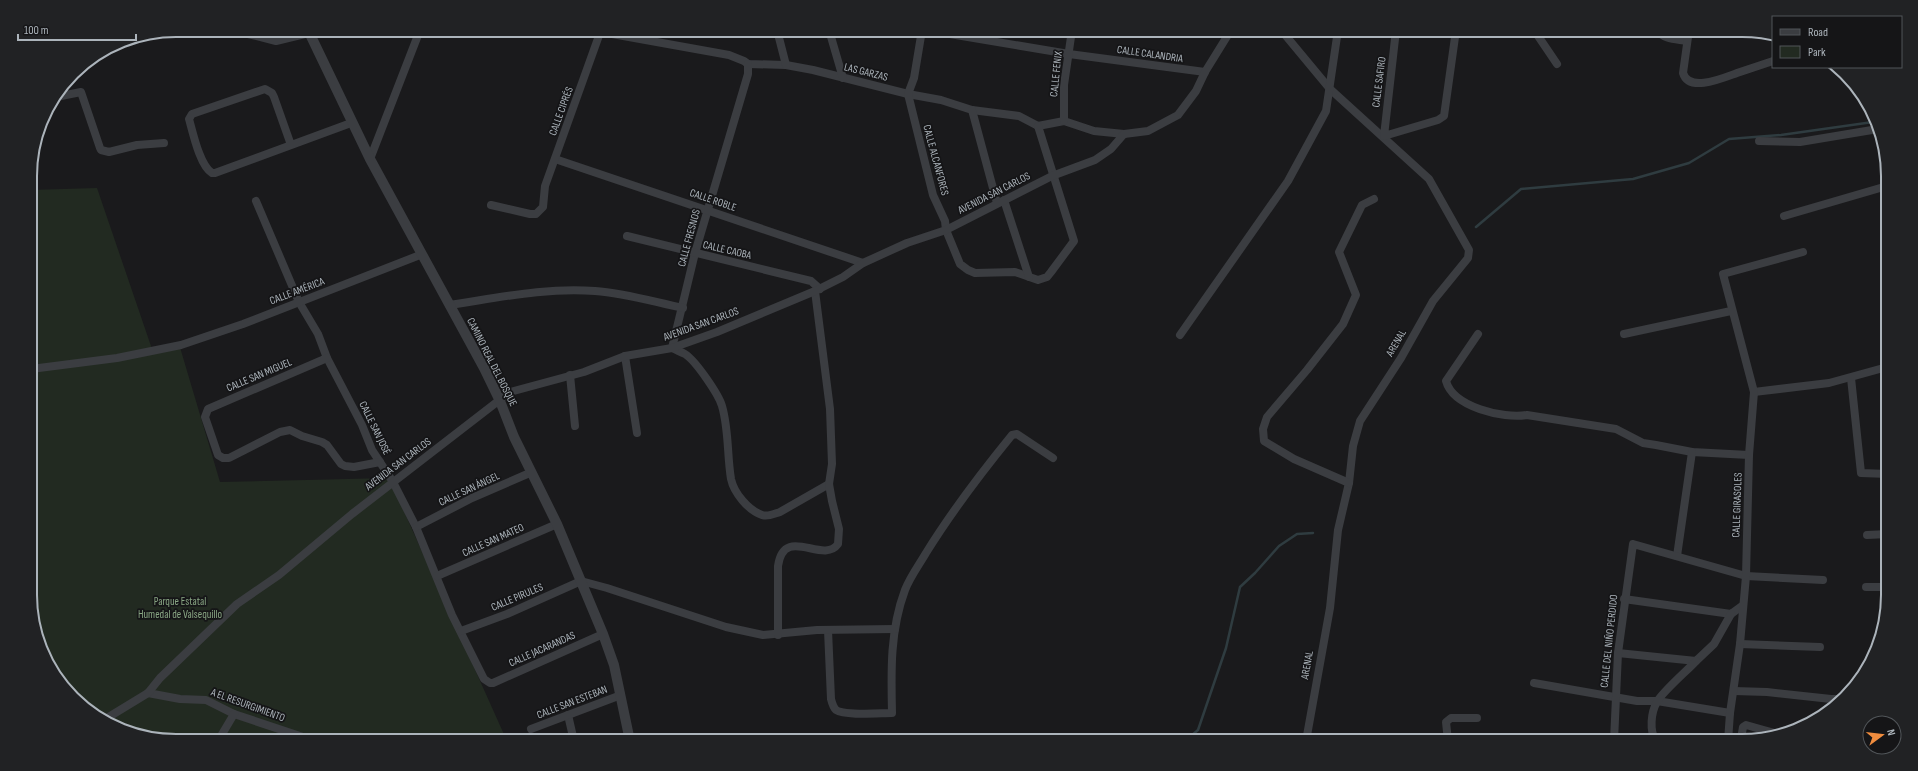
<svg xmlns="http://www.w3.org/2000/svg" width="1918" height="771" font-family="'Sofia Sans Condensed',sans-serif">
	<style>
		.park { fill: #222a21 }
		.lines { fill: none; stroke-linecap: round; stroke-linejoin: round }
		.stream { stroke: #2f3c40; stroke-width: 2.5 }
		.minor { stroke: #3b3d41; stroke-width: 8 }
		.tertiary { stroke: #3b3d41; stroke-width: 10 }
		.labels { text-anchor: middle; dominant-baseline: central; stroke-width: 3.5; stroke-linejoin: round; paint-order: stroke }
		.street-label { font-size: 11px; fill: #acb4bb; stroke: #151517 }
		.park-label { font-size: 11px; fill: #89a684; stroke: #151517 }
		.rim { fill: none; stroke: #acb4bb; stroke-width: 2 }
	</style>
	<rect width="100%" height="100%" fill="#1a1a1c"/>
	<path class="park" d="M 97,188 L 152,349 L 179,344 L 220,482 L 389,478 L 507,741 L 176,741 L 129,733 L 66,691 L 33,623 L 30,190 Z"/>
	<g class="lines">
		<g class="stream">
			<path d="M 1476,227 L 1521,189 L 1633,179 L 1689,163 L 1729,139 L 1781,135 L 1873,122"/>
			<path d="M 1190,737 L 1198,741"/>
			<path d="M 1185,741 L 1198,730 L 1226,648 L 1240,587 L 1255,573 L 1279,546 L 1297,534 L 1313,533"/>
		</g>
		<g class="minor">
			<path d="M 590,30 L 729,55 L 744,61 L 748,64 L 786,65 L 813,70 L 908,94 L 941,100 L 972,110 L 1019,116 L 1038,126 L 1064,121 L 1094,131 L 1124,134"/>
			<path d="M 777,30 L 786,65"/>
			<path d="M 829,30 L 843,78"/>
			<path d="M 922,30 L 914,78 L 908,94 L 933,195 L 945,221 L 946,230 L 960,264 L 968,270 L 975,273 L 1015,272 L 1038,280 L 1047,277 L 1051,272 L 1074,241 L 1038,126"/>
			<path d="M 926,30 L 1069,54 L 1205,72"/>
			<path d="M 1281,30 L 1330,89 L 1429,179 L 1469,250 L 1468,258 L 1433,301 L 1401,358 L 1360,421 L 1353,446 L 1349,483 L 1338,530 L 1330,608 L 1306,741"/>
			<path d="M 1396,30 L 1384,136 L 1438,120 L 1444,116 L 1456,30"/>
			<path d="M 1534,30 L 1557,64"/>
			<path d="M 1657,30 C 1664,40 1676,39 1687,41"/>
			<path d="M 1689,30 L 1683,73 C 1689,93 1723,78 1737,73 C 1749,69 1761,65 1773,61"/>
			<path d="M 240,34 L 248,34 L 276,41 L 309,33"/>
			<path d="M 748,64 L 748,74 L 695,253 L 672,348 C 676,350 681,352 685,354 C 696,361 719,395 722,406 C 729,430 727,455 731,479 C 734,493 748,510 762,515 C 768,517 774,514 780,512 L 829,484"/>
			<path d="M 56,97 L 81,92 L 100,148 L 101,150 L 109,152 L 137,145 L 164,143"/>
			<path d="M 972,110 L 997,203"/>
			<path d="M 1064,121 L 1064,85 L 1072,30"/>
			<path d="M 1759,141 L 1800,142 L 1878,129"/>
			<path d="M 291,145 L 274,97 L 272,93 L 265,89 L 192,114 L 189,119 C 193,133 200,166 212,173 L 215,173 L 351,123"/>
			<path d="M 370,159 L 420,30"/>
			<path d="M 555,159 L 863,263"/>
			<path d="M 1004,200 L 1029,277"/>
			<path d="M 256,201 L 299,302 L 318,334 L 327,358 L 362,425 L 372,450 L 393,482 L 416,527 L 452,615 L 484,679 L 490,683 L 493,683 L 603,634"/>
			<path d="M 491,205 L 530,214 L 536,214 L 543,207 L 545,186 L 601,30"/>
			<path d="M 1784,216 L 1887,186"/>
			<path d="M 627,236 L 811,281 L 820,289"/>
			<path d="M 449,305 C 497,298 547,287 595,291 C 625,293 654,302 683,308"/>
			<path d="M 1478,334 L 1446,381 C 1453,407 1503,419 1527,415 L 1616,429 L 1643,443 L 1656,445 L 1692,452 L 1749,455"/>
			<path d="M 1624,334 L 1731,311"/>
			<path d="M 1180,335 L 1288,181 L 1326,111 L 1338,30"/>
			<path d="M 625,356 L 637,433"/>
			<path d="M 327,358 L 208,409 L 205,417 L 218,455 L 223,458 L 229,458 L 280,432 L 290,430 L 302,436 L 322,442 L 327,445 L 341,464 L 345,466 L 354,467 L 380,462"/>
			<path d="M 31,369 L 117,358 L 181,345 L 243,324 L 420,255"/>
			<path d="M 570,375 L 575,426"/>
			<path d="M 1851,378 L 1861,473 L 1888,474"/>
			<path d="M 1754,392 L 1829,383 L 1887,367"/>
			<path d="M 1349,483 L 1294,459 L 1264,441 L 1263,429 L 1267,417 L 1307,370 L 1343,324 L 1356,295 L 1339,252 L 1362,205 L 1374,199"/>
			<path d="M 416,527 L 472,498 L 532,472"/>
			<path d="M 1867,535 L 1888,534"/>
			<path d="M 1677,556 L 1692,452"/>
			<path d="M 437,576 L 557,524"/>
			<path d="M 1866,587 L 1888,587"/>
			<path d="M 1624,599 L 1731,614 L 1742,606"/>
			<path d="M 828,630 L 831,699 C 832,703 833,707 836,710 C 845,716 880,713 892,713 C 891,671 890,630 905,590 C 910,577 919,565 926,553 C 952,511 981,473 1012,435 L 1017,434 L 1053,458"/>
			<path d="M 461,631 L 507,614 L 581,581 L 607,588 L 726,627 L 763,635 L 817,630 L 895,629"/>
			<path d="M 778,635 L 778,566 C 784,524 823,565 838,544 L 839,529 L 832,501 L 829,484 L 832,464 L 830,409 L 815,291"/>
			<path d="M 1740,644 L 1820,647"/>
			<path d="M 1618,653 L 1696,661 L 1714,644 L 1731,614"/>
			<path d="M 1534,683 L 1637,701 L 1657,701 L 1730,713"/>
			<path d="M 1734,691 L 1767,692 L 1831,699 L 1843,699"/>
			<path d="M 148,693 L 180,699 L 206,700 L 234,714 L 315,741"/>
			<path d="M 568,715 L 574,741"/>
			<path d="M 107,718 L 148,693 L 160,678 L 237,604 L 279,575 L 352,514 L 510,392 L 584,372 L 625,356 L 672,348 L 717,332 L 815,291 L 843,277 L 863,263 L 907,243 L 946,230 L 1052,176 L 1095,160 L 1111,149 L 1124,134 L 1148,131 L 1178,115 L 1196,91 L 1205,72 L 1231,30"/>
			<path d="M 531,729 L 621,695"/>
			<path d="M 218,741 L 234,714"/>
			<path d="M 1448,741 L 1446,722 L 1451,718 L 1477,718"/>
			<path d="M 1614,741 L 1618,653 L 1633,544 L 1746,576 L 1823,580"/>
			<path d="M 1656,741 C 1649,731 1651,712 1657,702 C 1662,692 1688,670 1696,661"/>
			<path d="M 1728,741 L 1730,713 L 1740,644 L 1746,576 L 1749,455 L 1754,392 L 1723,274 L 1803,252"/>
			<path d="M 1744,741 L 1742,733 L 1743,727 L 1746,725 L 1781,735"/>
		</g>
		<path class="tertiary" d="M 308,30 L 370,159 L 484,368 L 500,401 L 514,437 L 557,524 L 603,634 L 614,665 L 630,741"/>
	</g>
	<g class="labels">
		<g class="street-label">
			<text transform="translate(1150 54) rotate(8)">CALLE CALANDRIA</text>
			<text transform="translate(866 72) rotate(14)">LAS GARZAS</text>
			<text transform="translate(1056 74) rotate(-84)">CALLE FENIX</text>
			<text transform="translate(1379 82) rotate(-83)">CALLE SAFIRO</text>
			<text transform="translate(561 111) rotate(-70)">CALLE CIPRÉS</text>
			<text transform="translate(936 160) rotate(75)">CALLE ALCANFORES</text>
			<text transform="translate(994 193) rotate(-27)">AVENIDA SAN CARLOS</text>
			<text transform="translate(713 200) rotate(19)">CALLE ROBLE</text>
			<text transform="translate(689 238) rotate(-75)">CALLE FRESNOS</text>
			<text transform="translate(727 250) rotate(13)">CALLE CAOBA</text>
			<text transform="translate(297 291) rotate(-21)">CALLE AMÉRICA</text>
			<text transform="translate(701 324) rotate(-20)">AVENIDA SAN CARLOS</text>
			<text transform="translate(1396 343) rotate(-60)">ARENAL</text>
			<text transform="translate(492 362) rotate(63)">CAMINO REAL DEL BOSQUE</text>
			<text transform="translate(259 375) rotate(-23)">CALLE SAN MIGUEL</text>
			<text transform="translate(375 428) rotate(64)">CALLE SAN JOSÉ</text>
			<text transform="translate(398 464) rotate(-37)">AVENIDA SAN CARLOS</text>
			<text transform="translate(469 489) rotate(-25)">CALLE SAN ÁNGEL</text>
			<text transform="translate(1737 505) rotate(-88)">CALLE GIRASOLES</text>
			<text transform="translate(493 540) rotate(-24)">CALLE SAN MATEO</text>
			<text transform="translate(517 597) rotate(-23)">CALLE PIRULES</text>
			<text transform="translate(1609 641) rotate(-84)">CALLE DEL NIÑO PERDIDO</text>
			<text transform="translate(542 649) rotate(-24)">CALLE JACARANDAS</text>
			<text transform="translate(1307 665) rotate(-80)">ARENAL</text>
			<text transform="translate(572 702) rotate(-21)">CALLE SAN ESTEBAN</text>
			<text transform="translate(248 705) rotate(20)">A EL RESURGIMIENTO</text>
		</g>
		<g class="park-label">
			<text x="180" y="601">Parque Estatal<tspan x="180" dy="13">Humedal de Valsequillo</tspan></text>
		</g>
	</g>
	<path d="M0 0H1918V771H0ZM176 37H1742A139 139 0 0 1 1881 176V595A139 139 0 0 1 1742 734H176A139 139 0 0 1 37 595V176A139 139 0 0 1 176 37Z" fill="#212224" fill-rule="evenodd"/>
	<path class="rim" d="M176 37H1742A139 139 0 0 1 1881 176V595A139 139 0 0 1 1742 734H176A139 139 0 0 1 37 595V176A139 139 0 0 1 176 37Z"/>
	<rect x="1772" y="16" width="130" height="52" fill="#151517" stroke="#515559"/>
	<rect x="1780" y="29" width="20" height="6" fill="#3b3d41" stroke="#515559"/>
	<text x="1808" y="36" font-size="12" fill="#acb4bb">Road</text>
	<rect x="1780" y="46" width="20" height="12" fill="#222a21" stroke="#515559"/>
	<text x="1808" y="56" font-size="12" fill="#acb4bb">Park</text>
	<g transform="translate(1882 735) rotate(75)"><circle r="19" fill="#151517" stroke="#515559"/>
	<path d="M0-3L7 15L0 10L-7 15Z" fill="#f08c3e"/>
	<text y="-6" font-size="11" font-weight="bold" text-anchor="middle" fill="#acb4bb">N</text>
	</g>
	<path d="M18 34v6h118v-6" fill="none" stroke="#acb4bb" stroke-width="2"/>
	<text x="24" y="34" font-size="12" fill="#acb4bb" stroke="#151517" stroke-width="3" paint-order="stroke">100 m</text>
</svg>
